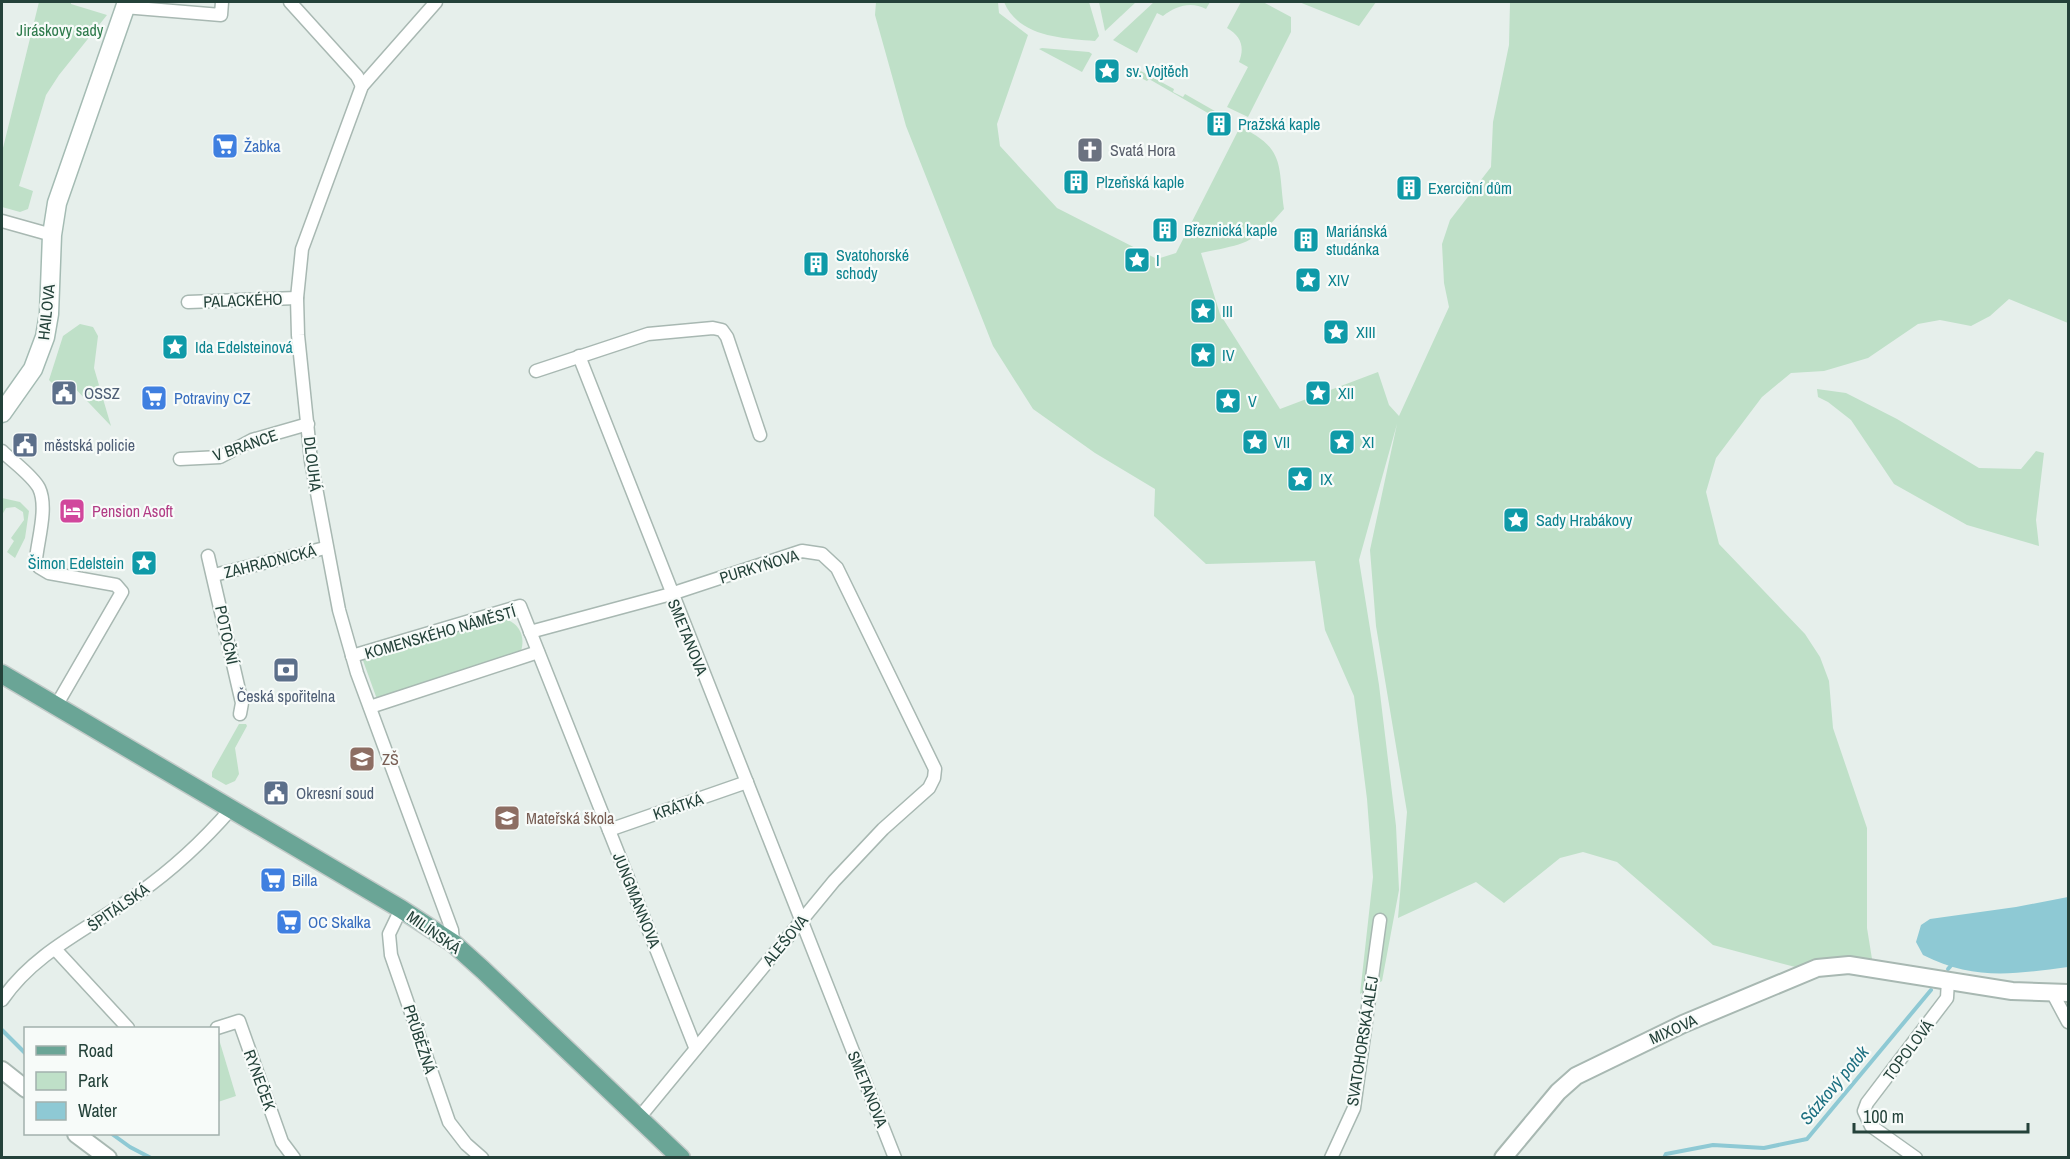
<svg xmlns="http://www.w3.org/2000/svg" width="2070" height="1159" font-family="'Archivo Narrow',sans-serif">
	<style>
		.green { fill: #bfe0c8 }
		.water { fill: #8ec9d4 }
		.lines { fill: none; stroke-linecap: round; stroke-linejoin: round }
		.stream { stroke: #8ec9d4; stroke-width: 4 }
		.minor-casing { stroke: #a8b8b2; stroke-width: 15 }
		.tertiary-casing { stroke: #a8b8b2; stroke-width: 20 }
		.secondary-casing { stroke: #a4bbb3; stroke-width: 21 }
		.primary-casing { stroke: #c2cac8; stroke-width: 21 }
		.minor { stroke: #fff; stroke-width: 12 }
		.tertiary { stroke: #fff; stroke-width: 16 }
		.secondary { stroke: #fff; stroke-width: 18 }
		.primary { stroke: #6aa596; stroke-width: 18 }
		.labels { text-anchor: middle; dominant-baseline: central; stroke-width: 4.5; stroke-linejoin: round; paint-order: stroke }
		.park-label { font-size: 16px; fill: #2d7a4b; stroke: #f7fbf9 }
		.culture-label { font-size: 16px; fill: #0d838f; stroke: #f7fbf9; text-anchor: start }
		.shop-label { font-size: 16px; fill: #366cbe; stroke: #f7fbf9; text-anchor: start }
		.worship-label { font-size: 16px; fill: #5b616d; stroke: #f7fbf9; text-anchor: start }
		.street-label { font-size: 16px; fill: #24423a; stroke: #f7fbf9 }
		.service-label { font-size: 16px; fill: #4e5e75; stroke: #f7fbf9; text-anchor: start }
		.hotel-label { font-size: 16px; fill: #b23c85; stroke: #f7fbf9; text-anchor: start }
		.education-label { font-size: 16px; fill: #785e54; stroke: #f7fbf9; text-anchor: start }
		.water-label { font-size: 18px; font-style: italic; fill: #1c6f80; stroke: #f7fbf9 }
	</style>
	<rect width="100%" height="100%" fill="#e6efeb"/>
	<g class="green">
		<path d="M 39,2 L 71,2 L 71,4 L 107,15 L 59,75 L 46,95 L 19,186 L 33,191 L 28,209 L 20,212 L 2,207 L 2,152 Z"/>
		<path d="M 876,2 L 998,2 L 999,13 L 1028,35 L 997,124 L 1000,146 L 1057,208 L 1157,259 L 1176,253 L 1240,127 C 1285,148 1278,164 1284,209 C 1254,244 1245,244 1201,253 L 1220,314 L 1280,409 L 1378,372 L 1389,405 L 1399,416 L 1449,307 L 1444,283 L 1442,244 L 1450,220 L 1491,167 L 1493,122 L 1509,45 L 1510,2 L 2068,2 L 2068,323 L 2009,299 L 1990,316 L 1971,326 L 1940,320 L 1918,324 L 1868,358 L 1824,371 L 1791,373 L 1762,397 L 1716,458 L 1706,492 L 1719,544 L 1805,634 L 1820,657 L 1829,681 L 1833,728 L 1867,828 L 1867,928 L 1873,965 L 1799,968 L 1713,945 L 1617,862 L 1583,852 L 1560,858 L 1504,903 L 1476,882 L 1398,918 L 1407,812 L 1376,626 L 1370,550 L 1397,424 L 1359,560 L 1379,685 L 1396,826 L 1399,890 L 1382,981 L 1360,994 L 1373,877 L 1367,799 L 1354,696 L 1325,630 L 1315,561 L 1206,564 L 1154,516 L 1155,489 L 1095,453 L 1033,409 L 993,346 L 906,126 L 875,15 Z"/>
		<path d="M 1004,2 L 1089,2 L 1099,36 L 1095,41 C 1061,38 1019,37 1004,2 Z"/>
		<path d="M 1099,2 L 1136,2 L 1105,31 Z"/>
		<path d="M 1154,2 L 1210,2 L 1206,9 C 1191,1 1176,6 1163,16 L 1157,13 L 1137,53 L 1113,40 Z"/>
		<path d="M 1241,2 L 1263,2 L 1291,17 L 1291,32 L 1248,117 L 1227,107 L 1248,67 L 1239,62 C 1245,47 1241,36 1227,28 Z"/>
		<path d="M 1299,2 L 1376,2 L 1359,26 Z"/>
		<path d="M 1042,48 L 1089,52 L 1092,54 L 1082,72 L 1039,49 Z"/>
		<path d="M 1139,70 L 1174,89 L 1173,92 L 1183,97 L 1185,94 L 1220,114 L 1213,116 L 1149,79 L 1147,81 L 1141,78 Z"/>
		<path d="M 80,324 L 93,327 L 98,336 L 94,368 L 111,426 L 69,382 L 60,391 L 49,380 L 63,336 Z"/>
		<path d="M 1817,389 L 1846,393 L 1897,419 L 1979,468 L 2021,469 L 2036,451 L 2044,453 L 2036,520 L 2039,546 L 1967,525 L 1894,484 L 1851,420 L 1828,402 L 1818,397 Z"/>
		<path d="M 2,498 L 20,502 L 29,511 L 25,538 L 15,558 L 7,552 L 14,541 L 11,538 L 24,520 L 23,512 L 15,507 L 6,508 L 2,515 Z"/>
		<path d="M 501,618 C 518,621 526,635 521,651 L 514,657 L 378,702 L 361,655 L 487,619 Z"/>
		<path d="M 239,724 L 246,724 L 247,726 L 235,748 L 239,774 L 235,781 L 226,785 L 212,777 L 212,772 Z"/>
		<path d="M 218,1036 L 236,1096 L 218,1102 Z"/>
	</g>
	<path class="water" d="M 2068,897 L 2068,967 C 2015,974 1974,981 1923,955 L 1916,942 L 1921,925 L 1930,919 L 2016,907 Z"/>
	<g class="lines">
		<g class="stream">
			<path d="M 1948,969 L 1954,962"/>
			<path d="M 2,1030 L 26,1054"/>
			<path d="M 112,1134 L 130,1147 L 151,1158"/>
			<path d="M 1664,1158 L 1666,1154 L 1713,1145 L 1764,1148 L 1807,1139 L 1931,990"/>
		</g>
		<defs>
			<g id="minor">
				<path d="M 290,2 L 357,76 L 362,86"/>
				<path d="M 436,2 L 362,86 L 302,249 L 297,298 L 298,335 L 311,461 L 339,610 L 357,673 L 452,930 L 453,943"/>
				<path d="M 124,7 L 221,15 L 222,2"/>
				<path d="M 2,221 L 52,235"/>
				<path d="M 188,302 L 297,298"/>
				<path d="M 579,356 L 895,1158"/>
				<path d="M 536,371 L 648,334 L 713,328 L 722,330 L 727,337 L 760,435"/>
				<path d="M 2,451 C 13,462 32,475 39,488 C 48,507 38,539 36,559 L 39,567 L 49,573 L 116,585 L 122,592 L 56,706"/>
				<path d="M 180,459 L 220,457 L 252,440 L 308,424"/>
				<path d="M 208,556 L 242,703 L 240,714"/>
				<path d="M 214,575 L 325,548"/>
				<path d="M 530,632 L 671,594 L 802,551 L 822,554 L 837,568 L 935,769 L 934,778 L 929,788 L 883,829 L 834,881 L 639,1118"/>
				<path d="M 352,656 L 520,606 L 695,1047"/>
				<path d="M 370,707 L 538,652"/>
				<path d="M 609,830 L 747,782"/>
				<path d="M 401,909 L 389,934 L 391,955 L 449,1122 L 466,1144 L 482,1158"/>
				<path d="M 55,949 L 128,1028"/>
				<path d="M 2053,994 L 2068,1022"/>
				<path d="M 2,1000 C 35,951 92,927 139,893 C 173,869 204,840 231,809"/>
				<path d="M 217,1028 L 239,1021 L 282,1142 L 294,1158"/>
				<path d="M 1331,1158 L 1354,1108 L 1380,920"/>
				<path d="M 1916,1158 L 1871,1126 L 1864,1111 L 1867,1103 L 1947,998 L 1948,980"/>
			</g>
			<g id="tertiary">
				<path d="M 2,1070 L 26,1089"/>
				<path d="M 76,1134 L 108,1158"/>
				<path d="M 1503,1158 L 1558,1092 L 1576,1076 L 1683,1024 L 1817,968 L 1849,965 L 2012,991 L 2068,993"/>
			</g>
			<path id="secondary" d="M 2,413 L 33,369 L 45,337 L 49,314 L 52,235 L 57,203 L 127,2"/>
			<path id="primary" d="M 2,674 L 401,909 L 453,943 L 483,970 L 681,1158"/>
		</defs>
		<use href="#minor" class="minor-casing"/>
		<use href="#tertiary" class="tertiary-casing"/>
		<use href="#secondary" class="secondary-casing"/>
		<use href="#primary" class="primary-casing"/>
		<use href="#minor" class="minor"/>
		<use href="#tertiary" class="tertiary"/>
		<use href="#secondary" class="secondary"/>
		<use href="#primary" class="primary"/>
	</g>
	<defs>
		<symbol id="sight-square" viewBox="-11 -11 22 22"><rect x="-9" y="-9" width="18" height="18" rx="4" fill="#0f9aa8" stroke="#f7fbf9"/><path d="M0-6L1.8-2.2L6-1.7L2.9 1.2L3.7 5.4L0 3.3L-3.7 5.4L-2.9 1.2L-6-1.7L-1.8-2.2Z" fill="#fff"/></symbol>
		<symbol id="building-square" viewBox="-11 -11 22 22"><rect x="-9" y="-9" width="18" height="18" rx="4" fill="#0f9aa8" stroke="#f7fbf9"/><path d="M-4-6H4V6H1V3H-1V6H-4ZM-2.5-4.3h1.7v1.8h-1.7ZM.8-4.3h1.7v1.8H.8ZM-2.5-1h1.7V.8h-1.7ZM.8-1h1.7V.8H.8Z" fill="#fff"/></symbol>
		<symbol id="supermarket-square" viewBox="-11 -11 22 22"><rect x="-9" y="-9" width="18" height="18" rx="4" fill="#3f7fe0" stroke="#f7fbf9"/><path d="M-6-5.5h2.5l.6 2H6L4.5 2H-2.5L-4.4-4H-6ZM-1.5 3.2a1.3 1.3 0 1 0 .1 0ZM3 3.2a1.3 1.3 0 1 0 .1 0Z" fill="#fff"/></symbol>
		<symbol id="church-square" viewBox="-11 -11 22 22"><rect x="-9" y="-9" width="18" height="18" rx="4" fill="#6b7280" stroke="#f7fbf9"/><path d="M-1.2-6h2.4v3.5h3.3v2.4h-3.3V6h-2.4V-.1h-3.3v-2.4h3.3Z" fill="#fff"/></symbol>
		<symbol id="civic-square" viewBox="-11 -11 22 22"><rect x="-9" y="-9" width="18" height="18" rx="4" fill="#5c6f8a" stroke="#f7fbf9"/><path d="M-.6-6.5H3V-4.5H.6V-3L4-1V1h2V6H-6V1h2V-1L-.6-3ZM-1.2 2.5V6h2.4V2.5Z" fill="#fff"/></symbol>
		<symbol id="hotel-square" viewBox="-11 -11 22 22"><rect x="-9" y="-9" width="18" height="18" rx="4" fill="#d1479c" stroke="#f7fbf9"/><path d="M-6-4.5h1.5V1H6V5H4.5V3h-9V5H-6ZM-4 0a1.8 1.8 0 1 1 3.6 0ZM.5 0V-2.5h3Q6-2.5 6 0Z" fill="#fff"/></symbol>
		<symbol id="bank-square" viewBox="-11 -11 22 22"><rect x="-9" y="-9" width="18" height="18" rx="4" fill="#5c6f8a" stroke="#f7fbf9"/><path d="M-6-4H6V4H-6ZM0-2.3a2.3 2.3 0 1 0 0 4.6a2.3 2.3 0 1 0 0-4.6Z" fill="#fff"/></symbol>
		<symbol id="school-square" viewBox="-11 -11 22 22"><rect x="-9" y="-9" width="18" height="18" rx="4" fill="#8d6e63" stroke="#f7fbf9"/><path d="M0-5L7-2L0 1L-7-2ZM-4 1L0 2.5L4 1V4Q0 6-4 4Z" fill="#fff"/></symbol>
	</defs>
	<g fill-rule="evenodd">
		<use href="#sight-square" x="1092" y="56" width="30" height="30"/>
		<use href="#building-square" x="1204" y="109" width="30" height="30"/>
		<use href="#supermarket-square" x="210" y="131" width="30" height="30"/>
		<use href="#church-square" x="1075" y="135" width="30" height="30"/>
		<use href="#building-square" x="1061" y="167" width="30" height="30"/>
		<use href="#building-square" x="1394" y="173" width="30" height="30"/>
		<use href="#building-square" x="1150" y="215" width="30" height="30"/>
		<use href="#building-square" x="1291" y="225" width="30" height="30"/>
		<use href="#sight-square" x="1122" y="245" width="30" height="30"/>
		<use href="#building-square" x="801" y="249" width="30" height="30"/>
		<use href="#sight-square" x="1293" y="265" width="30" height="30"/>
		<use href="#sight-square" x="1188" y="296" width="30" height="30"/>
		<use href="#sight-square" x="1321" y="317" width="30" height="30"/>
		<use href="#sight-square" x="160" y="332" width="30" height="30"/>
		<use href="#sight-square" x="1188" y="340" width="30" height="30"/>
		<use href="#civic-square" x="49" y="378" width="30" height="30"/>
		<use href="#sight-square" x="1303" y="378" width="30" height="30"/>
		<use href="#supermarket-square" x="139" y="383" width="30" height="30"/>
		<use href="#sight-square" x="1213" y="386" width="30" height="30"/>
		<use href="#sight-square" x="1240" y="427" width="30" height="30"/>
		<use href="#sight-square" x="1327" y="427" width="30" height="30"/>
		<use href="#civic-square" x="10" y="430" width="30" height="30"/>
		<use href="#sight-square" x="1285" y="464" width="30" height="30"/>
		<use href="#hotel-square" x="57" y="496" width="30" height="30"/>
		<use href="#sight-square" x="1501" y="505" width="30" height="30"/>
		<use href="#sight-square" x="129" y="548" width="30" height="30"/>
		<use href="#bank-square" x="271" y="655" width="30" height="30"/>
		<use href="#school-square" x="347" y="744" width="30" height="30"/>
		<use href="#civic-square" x="261" y="778" width="30" height="30"/>
		<use href="#school-square" x="492" y="803" width="30" height="30"/>
		<use href="#supermarket-square" x="258" y="865" width="30" height="30"/>
		<use href="#supermarket-square" x="274" y="907" width="30" height="30"/>
	</g>
	<g class="labels">
		<g class="park-label">
			<text x="60" y="30">Jiráskovy sady</text>
		</g>
		<g class="culture-label">
			<text x="1126" y="71">sv. Vojtěch</text>
			<text x="1238" y="124">Pražská kaple</text>
			<text x="1096" y="182">Plzeňská kaple</text>
			<text x="1428" y="188">Exerciční dům</text>
			<text x="1184" y="230">Březnická kaple</text>
			<text x="1326" y="231">Mariánská<tspan x="1326" dy="18">studánka</tspan></text>
			<text x="836" y="255">Svatohorské<tspan x="836" dy="18">schody</tspan></text>
			<text x="1156" y="260">I</text>
			<text x="1328" y="280">XIV</text>
			<text x="1222" y="311">III</text>
			<text x="1356" y="332">XIII</text>
			<text x="195" y="347">Ida Edelsteinová</text>
			<text x="1222" y="355">IV</text>
			<text x="1338" y="393">XII</text>
			<text x="1248" y="401">V</text>
			<text x="1274" y="442">VII</text>
			<text x="1362" y="442">XI</text>
			<text x="1320" y="479">IX</text>
			<text x="1536" y="520">Sady Hrabákovy</text>
			<text x="124" y="563" text-anchor="end">Šimon Edelstein</text>
		</g>
		<g class="shop-label">
			<text x="244" y="146">Žabka</text>
			<text x="174" y="398">Potraviny CZ</text>
			<text x="292" y="880">Billa</text>
			<text x="308" y="922">OC Skalka</text>
		</g>
		<g class="worship-label">
			<text x="1110" y="150">Svatá Hora</text>
		</g>
		<g class="street-label">
			<text transform="translate(243 300) rotate(-2)">PALACKÉHO</text>
			<text transform="translate(46 312) rotate(-84)">HAILOVA</text>
			<text transform="translate(245 445) rotate(-19)">V BRANCE</text>
			<text transform="translate(313 464) rotate(83)">DLOUHÁ</text>
			<text transform="translate(270 561) rotate(-14)">ZAHRADNICKÁ</text>
			<text transform="translate(759 566) rotate(-17)">PURKYŇOVA</text>
			<text transform="translate(440 632) rotate(-16)">KOMENSKÉHO NÁMĚSTÍ</text>
			<text transform="translate(227 635) rotate(78)">POTOČNÍ</text>
			<text transform="translate(688 637) rotate(68)">SMETANOVA</text>
			<text transform="translate(678 806) rotate(-19)">KRÁTKÁ</text>
			<text transform="translate(637 900) rotate(68)">JUNGMANNOVA</text>
			<text transform="translate(118 907) rotate(-35)">ŠPITÁLSKÁ</text>
			<text transform="translate(434 932) rotate(35)">MILÍNSKÁ</text>
			<text transform="translate(785 940) rotate(-50)">ALEŠOVA</text>
			<text transform="translate(1673 1029) rotate(-24)">MIXOVA</text>
			<text transform="translate(420 1039) rotate(72)">PRŮBĚŽNÁ</text>
			<text transform="translate(1362 1041) rotate(-81)">SVATOHORSKÁ ALEJ</text>
			<text transform="translate(1908 1050) rotate(-53)">TOPOLOVÁ</text>
			<text transform="translate(260 1080) rotate(70)">RYNEČEK</text>
			<text transform="translate(868 1089) rotate(68)">SMETANOVA</text>
		</g>
		<g class="service-label">
			<text x="84" y="393">OSSZ</text>
			<text x="44" y="445">městská policie</text>
			<text x="286" y="696" text-anchor="middle">Česká spořitelna</text>
			<text x="296" y="793">Okresní soud</text>
		</g>
		<g class="hotel-label">
			<text x="92" y="511">Pension Asoft</text>
		</g>
		<g class="education-label">
			<text x="382" y="759">ZŠ</text>
			<text x="526" y="818">Mateřská škola</text>
		</g>
		<g class="water-label">
			<text transform="translate(1834 1085) rotate(-50)">Sázkový potok</text>
		</g>
	</g>
	<rect width="2070" height="1159" fill="none" stroke="#24423a" stroke-width="6"/>
	<rect x="24" y="1027" width="195" height="108" fill="#f7fbf9" stroke="#a3b1ad" stroke-width="1.5"/>
	<rect x="36" y="1046" width="30" height="9" fill="#6aa596" stroke="#a3b1ad" stroke-width="1.5"/>
	<text x="78" y="1057" font-size="18" fill="#24423a">Road</text>
	<rect x="36" y="1072" width="30" height="18" fill="#bfe0c8" stroke="#a3b1ad" stroke-width="1.5"/>
	<text x="78" y="1087" font-size="18" fill="#24423a">Park</text>
	<rect x="36" y="1102" width="30" height="18" fill="#8ec9d4" stroke="#a3b1ad" stroke-width="1.5"/>
	<text x="78" y="1117" font-size="18" fill="#24423a">Water</text>
	<path d="M1854 1123v9h174v-9" fill="none" stroke="#24423a" stroke-width="3"/>
	<text x="1863" y="1123" font-size="18" fill="#24423a" stroke="#f7fbf9" stroke-width="4.5" paint-order="stroke">100 m</text>
</svg>
